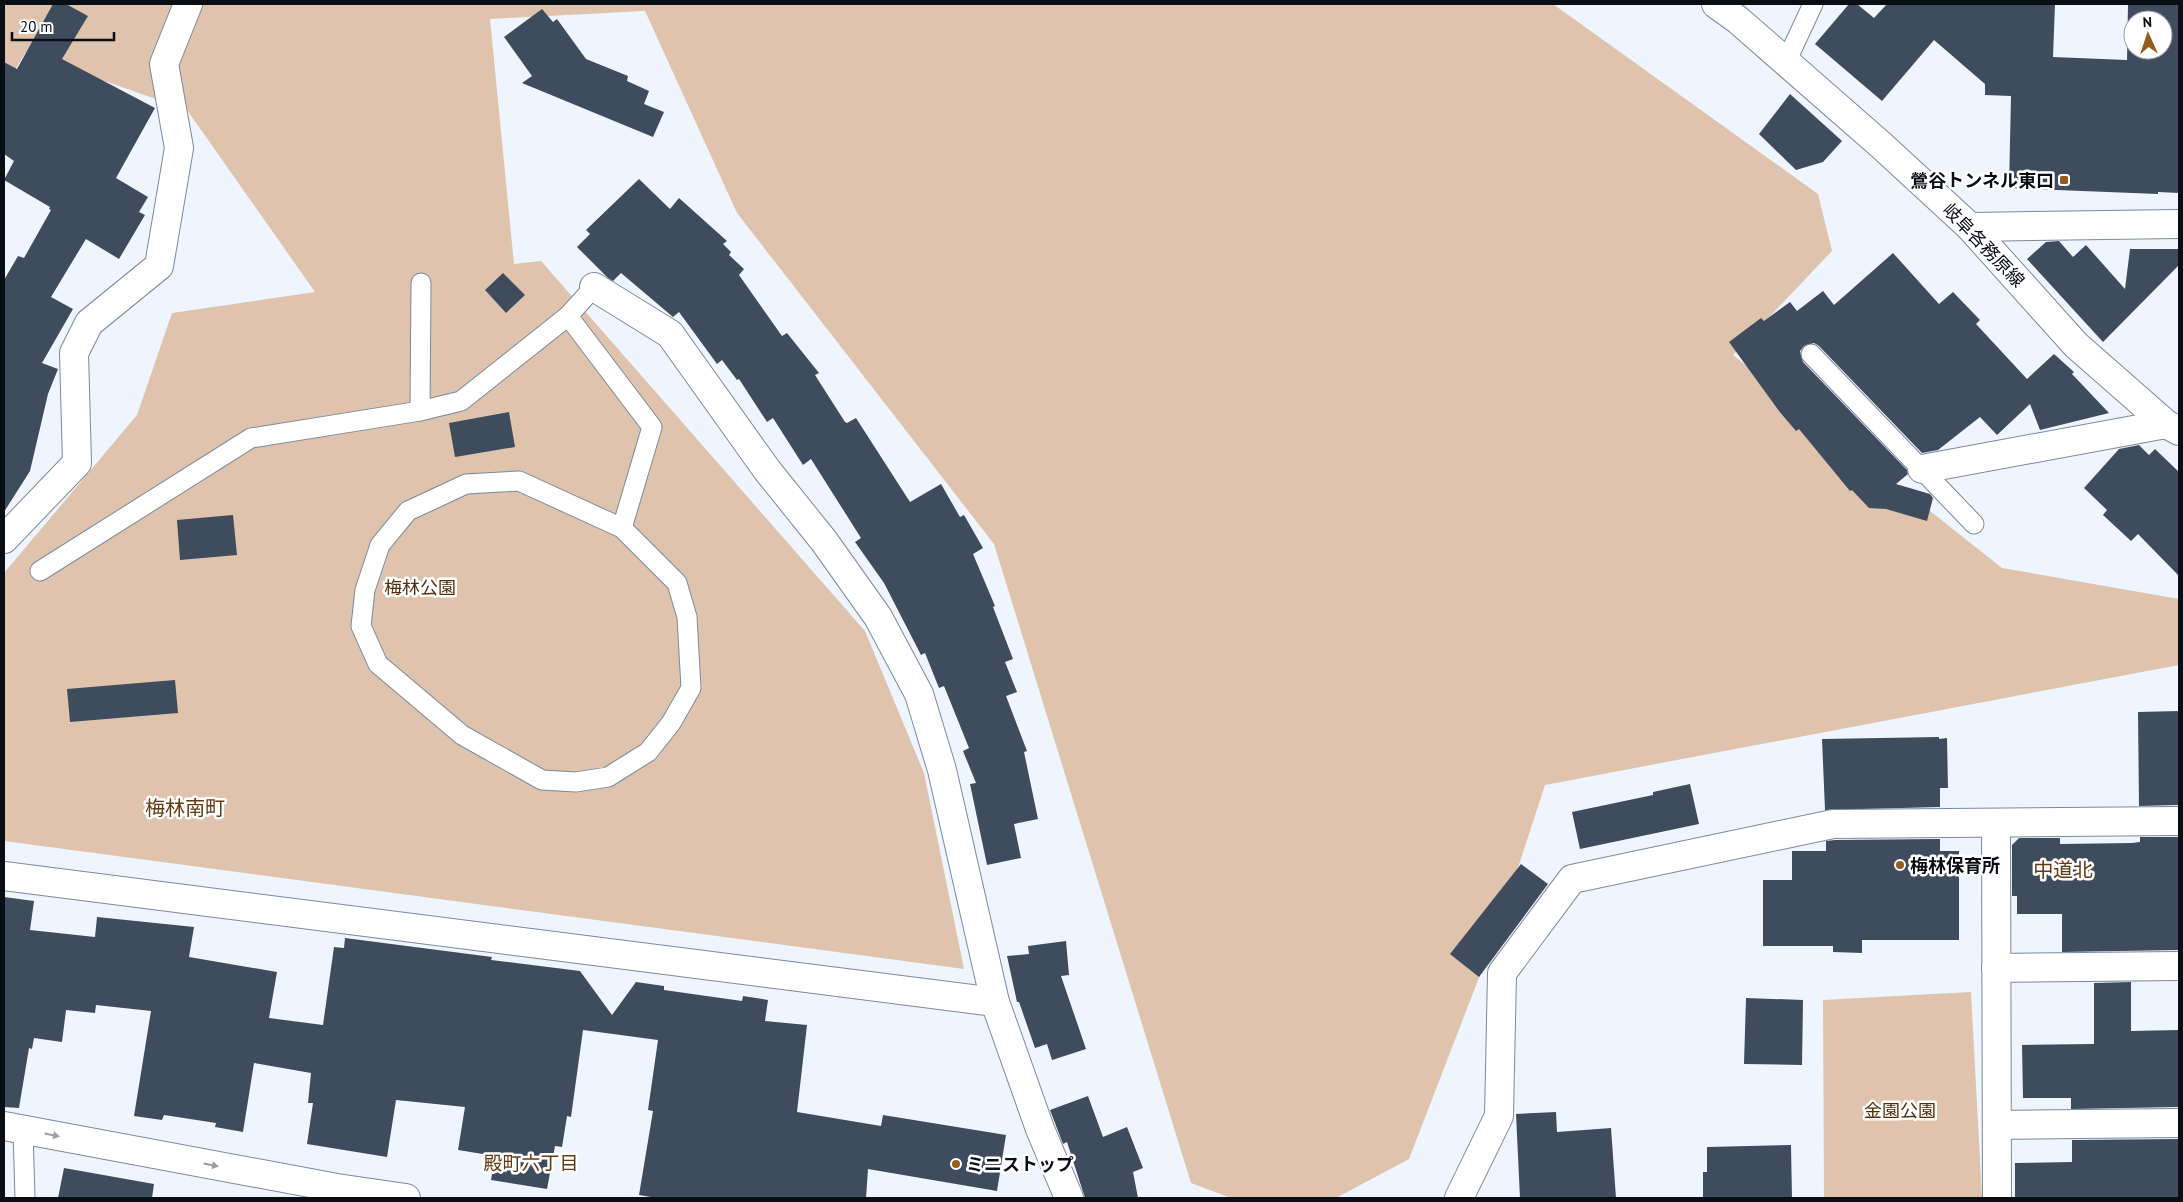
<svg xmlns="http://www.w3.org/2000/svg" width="2183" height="1202" font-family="'PT Sans','Noto Sans JP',sans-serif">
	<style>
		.green { fill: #dfc3ad }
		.building { fill: #3f4c5e; fill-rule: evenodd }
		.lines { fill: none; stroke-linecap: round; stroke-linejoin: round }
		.service-casing { stroke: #7b8a9d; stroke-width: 21 }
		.minor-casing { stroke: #7b8a9d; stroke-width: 30 }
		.secondary-casing { stroke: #7b8a9d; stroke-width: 30 }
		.service { stroke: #fff; stroke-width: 19 }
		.minor { stroke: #fff; stroke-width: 28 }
		.secondary { stroke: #fff; stroke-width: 28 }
		.oneway { fill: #9d9fa1 }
		.poi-dot { fill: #985b1e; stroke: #fff; stroke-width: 2 }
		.labels { text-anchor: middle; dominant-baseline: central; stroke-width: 5; stroke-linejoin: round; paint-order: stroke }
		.poi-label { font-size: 18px; font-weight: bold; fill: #090e15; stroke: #fff; text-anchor: start }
		.street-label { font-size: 18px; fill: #090e15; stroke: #fff }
		.park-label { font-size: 18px; fill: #532f0c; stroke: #fff }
		.neighbourhood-label { font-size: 19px; fill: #643a11; stroke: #fff }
		.quarter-label { font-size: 20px; fill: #643a11; stroke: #fff }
	</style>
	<rect width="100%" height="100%" fill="#eef5fe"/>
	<g class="green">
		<path d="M 4,4 L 1553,4 L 1818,194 L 1832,251 L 1733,355 L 2002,568 L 2179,599 L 2179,665 L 1545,785 L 1500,923 L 1409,1159 L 1336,1198 L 1231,1198 L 1191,1183 L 994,544 L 737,213 L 645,11 L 490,19 L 514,264 L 541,261 L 865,631 L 924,773 L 964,969 L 4,841 L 4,573 L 137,415 L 172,313 L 315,292 L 187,110 L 25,53 L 4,89 Z"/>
		<path d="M 1971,992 L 1982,1198 L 1824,1198 L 1823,1000 Z"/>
	</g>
	<g class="building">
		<path d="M 53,4 L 66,4 L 88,16 L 62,59 L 155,108 L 116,178 L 148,197 L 139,212 L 145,215 L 119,259 L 86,239 L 51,297 L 73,309 L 42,363 L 58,369 L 48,394 L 30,471 L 4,512 L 4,280 L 18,256 L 24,258 L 51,210 L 49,209 L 50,207 L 4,180 L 14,161 L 4,154 L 4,62 L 17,69 Z"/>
		<path d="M 1849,4 L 1857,4 L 1874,18 L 1887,4 L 2055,4 L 2053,57 L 2127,60 L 2128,5 L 2179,5 L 2179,193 L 2158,192 L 2158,194 L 2009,188 L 2011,96 L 1985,95 L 1985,84 L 1934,40 L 1882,101 L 1815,44 ZM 2133,20 L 2163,20 L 2163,50 L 2133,50 Z"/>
		<path d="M 542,9 L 553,22 L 557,19 L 586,59 L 628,76 L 627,81 L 649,91 L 644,104 L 664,112 L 653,137 L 522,83 L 532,76 L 504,37 Z"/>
		<path d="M 1790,94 L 1842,141 L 1823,162 L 1796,170 L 1759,134 Z"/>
		<path d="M 639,179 L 670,209 L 679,198 L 727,241 L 723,244 L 731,252 L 729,255 L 744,269 L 739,275 L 782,336 L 787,333 L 819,373 L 815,375 L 845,422 L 847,423 L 856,418 L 910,502 L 941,484 L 960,517 L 964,515 L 983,548 L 973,554 L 995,606 L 993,607 L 1013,659 L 1005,662 L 1017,692 L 1006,696 L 1027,751 L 1024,752 L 1038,819 L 1014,824 L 1021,858 L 987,865 L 970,784 L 976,783 L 963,751 L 969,748 L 944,686 L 939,688 L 925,653 L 921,655 L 884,583 L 855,542 L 861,538 L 811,459 L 803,465 L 773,418 L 767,422 L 739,379 L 737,380 L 722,360 L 717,364 L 679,312 L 673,317 L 621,273 L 613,281 L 608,278 L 577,247 L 590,234 L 586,230 Z"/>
		<path d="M 2059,241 L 2073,257 L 2086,245 L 2125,289 L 2130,249 L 2179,249 L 2179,265 L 2103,342 L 2027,259 L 2046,242 Z"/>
		<path d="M 1893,253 L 1939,304 L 1953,292 L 1980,320 L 1976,324 L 2027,379 L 2054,354 L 2074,372 L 2072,374 L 2109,413 L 2040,430 L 2030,404 L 1997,435 L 1980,417 L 1938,450 L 1922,453 L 1819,346 L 1814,343 L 1804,346 L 1800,351 L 1803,362 L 1907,470 L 1908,474 L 1896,484 L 1930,494 L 1933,498 L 1927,521 L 1886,509 L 1869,508 L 1852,490 L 1850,491 L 1799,429 L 1796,431 L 1779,411 L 1729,342 L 1761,318 L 1764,321 L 1790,302 L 1797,311 L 1823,291 L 1834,305 Z"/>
		<path d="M 503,273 L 525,295 L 506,313 L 485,290 Z"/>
		<path d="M 509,412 L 515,447 L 455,457 L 449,423 Z"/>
		<path d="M 2139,445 L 2149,455 L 2155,449 L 2179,472 L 2179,576 L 2138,534 L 2131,541 L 2103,515 L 2107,510 L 2084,488 L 2119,449 Z"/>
		<path d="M 233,515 L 237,555 L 180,560 L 177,520 Z"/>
		<path d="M 175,680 L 178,713 L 70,722 L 67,689 Z"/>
		<path d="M 2179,711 L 2179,805 L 2139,806 L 2138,712 Z"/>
		<path d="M 1939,737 L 1939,739 L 1947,738 L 1948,788 L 1940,788 L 1940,807 L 1825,810 L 1822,739 Z"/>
		<path d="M 1690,784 L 1699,824 L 1580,849 L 1572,812 L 1653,795 L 1653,792 Z"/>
		<path d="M 2140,837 L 2179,837 L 2179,950 L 2062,952 L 2062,914 L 2017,914 L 2017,896 L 2012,896 L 2012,845 L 2019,838 L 2060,838 L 2060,844 L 2132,843 L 2140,842 Z"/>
		<path d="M 1940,839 L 1940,851 L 1959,851 L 1959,940 L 1862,940 L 1862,953 L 1833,952 L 1833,946 L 1763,946 L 1763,880 L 1792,880 L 1792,851 L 1826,851 L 1826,841 L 1835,840 Z"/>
		<path d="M 1521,864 L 1548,884 L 1479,977 L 1450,954 Z"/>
		<path d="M 4,897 L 34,901 L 30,930 L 95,937 L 97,917 L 194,927 L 189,957 L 277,972 L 269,1018 L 323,1025 L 334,947 L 344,948 L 345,938 L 492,957 L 491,960 L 580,971 L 612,1015 L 636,982 L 664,986 L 664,990 L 742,1001 L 743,996 L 768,1000 L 765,1021 L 807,1025 L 797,1112 L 881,1126 L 883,1115 L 1006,1135 L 997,1191 L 868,1169 L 866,1198 L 657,1198 L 639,1195 L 653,1111 L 648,1110 L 658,1040 L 583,1030 L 571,1117 L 567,1116 L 562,1147 L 555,1146 L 547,1189 L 491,1180 L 495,1156 L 458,1150 L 465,1107 L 396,1100 L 387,1157 L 307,1144 L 313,1103 L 308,1103 L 311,1073 L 254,1063 L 243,1132 L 215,1127 L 216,1123 L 164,1115 L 162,1120 L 134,1116 L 151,1011 L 96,1005 L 95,1013 L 66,1010 L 62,1042 L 34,1038 L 32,1049 L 29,1048 L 19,1108 L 4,1107 Z"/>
		<path d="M 1066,941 L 1069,975 L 1061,976 L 1086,1049 L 1052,1060 L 1047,1044 L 1035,1048 L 1019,1002 L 1017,1002 L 1007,956 L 1029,954 L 1028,946 Z"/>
		<path d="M 2131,982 L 2131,1031 L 2179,1030 L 2179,1107 L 2071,1109 L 2071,1098 L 2023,1098 L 2022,1045 L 2094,1044 L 2094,983 Z"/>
		<path d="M 1746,998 L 1803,1000 L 1802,1065 L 1744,1064 Z"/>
		<path d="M 1088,1096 L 1103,1137 L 1127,1127 L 1143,1168 L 1133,1172 L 1138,1198 L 1085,1198 L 1067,1142 L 1063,1144 L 1050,1110 Z"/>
		<path d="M 1556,1112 L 1557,1132 L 1611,1128 L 1616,1198 L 1520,1198 L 1516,1114 Z"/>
		<path d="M 2179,1139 L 2179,1198 L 2015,1198 L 2015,1163 L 2072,1162 L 2072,1140 Z"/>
		<path d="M 1791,1145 L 1792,1198 L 1703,1198 L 1703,1172 L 1707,1172 L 1707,1147 Z"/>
		<path d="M 64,1168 L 154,1184 L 152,1198 L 58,1198 Z"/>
	</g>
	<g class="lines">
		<defs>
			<g id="service">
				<path d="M 1786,62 L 1813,4"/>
				<path d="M 568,316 L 594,287"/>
				<path d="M 1811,354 L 1974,524"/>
				<path d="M 420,411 L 421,283"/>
				<path d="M 519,481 L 622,528 L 677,583 L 687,617 L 691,688 L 671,723 L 648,752 L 608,777 L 576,782 L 542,780 L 462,735 L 378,664 L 361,626 L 365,590 L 380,545 L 408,511 L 466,484 Z"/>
				<path d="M 40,571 L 251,438 L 420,411 L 461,401 L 568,316 L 652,427 L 622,528"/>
				<path d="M 23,1130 L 25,1198"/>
			</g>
			<g id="minor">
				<path d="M 1970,227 L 2179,224"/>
				<path d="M 594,287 L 670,334 L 767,470 L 824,541 L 878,617 L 919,694 L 942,770 L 995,1002 L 1040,1129 L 1069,1198"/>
				<path d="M 1922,469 L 2166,424"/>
				<path d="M 4,539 L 77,463 L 74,353 L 89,323 L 159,266 L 179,148 L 164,64 L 188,4"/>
				<path d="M 1996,824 L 1997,1198"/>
				<path d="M 4,876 L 995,1002"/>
				<path d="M 1996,968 L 2179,966"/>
				<path d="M 1997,1125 L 2179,1123"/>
				<path d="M 4,1126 L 337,1188 L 406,1198"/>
				<path d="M 1459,1198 L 1499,1116 L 1502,973 L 1572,879 L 1833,824 L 2179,821"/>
			</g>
			<path id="secondary" d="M 1716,4 L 1738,20 L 1881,145 L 1970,227 L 2076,345 L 2166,424 L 2179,431"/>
		</defs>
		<use href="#service" class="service-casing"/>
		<use href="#minor" class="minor-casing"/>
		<use href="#secondary" class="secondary-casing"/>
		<use href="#service" class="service"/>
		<use href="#minor" class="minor"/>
		<use href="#secondary" class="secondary"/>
	</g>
	<defs><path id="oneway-solid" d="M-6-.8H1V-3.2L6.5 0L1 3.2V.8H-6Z" transform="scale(1.25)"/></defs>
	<g class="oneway">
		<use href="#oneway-solid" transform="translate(52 1135) rotate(11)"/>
		<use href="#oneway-solid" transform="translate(211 1165) rotate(11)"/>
	</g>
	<g class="poi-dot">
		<rect x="2059" y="175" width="10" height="10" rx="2.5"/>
		<circle cx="1900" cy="865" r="5"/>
		<circle cx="956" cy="1164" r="5"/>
	</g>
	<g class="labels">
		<g class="poi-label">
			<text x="2054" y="180" text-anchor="end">鶯谷トンネル東口</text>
			<text x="1910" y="865">梅林保育所</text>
			<text x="966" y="1164">ミニストップ</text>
		</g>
		<g class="street-label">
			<text transform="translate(1984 245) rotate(46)">岐阜各務原線</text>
		</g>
		<g class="park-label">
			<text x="420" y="587">梅林公園</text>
			<text x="1900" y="1110">金園公園</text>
		</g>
		<g class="neighbourhood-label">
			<text x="531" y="1163">殿町六丁目</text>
		</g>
		<g class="quarter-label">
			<text x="185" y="808">梅林南町</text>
			<text x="2063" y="870">中道北</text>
		</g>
	</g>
	<rect width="2183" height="1202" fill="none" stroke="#090e15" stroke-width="10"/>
	<g transform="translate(2148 35) rotate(357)"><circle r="24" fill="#ffffff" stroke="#9d9fa1"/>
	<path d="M0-4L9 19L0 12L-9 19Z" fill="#985b1e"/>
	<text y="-8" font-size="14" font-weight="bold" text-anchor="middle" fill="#090e15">N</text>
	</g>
	<path d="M12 32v8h102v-8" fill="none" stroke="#090e15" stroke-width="2.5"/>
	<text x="20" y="32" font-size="15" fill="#090e15" stroke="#ffffff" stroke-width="4" paint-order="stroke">20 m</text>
</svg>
